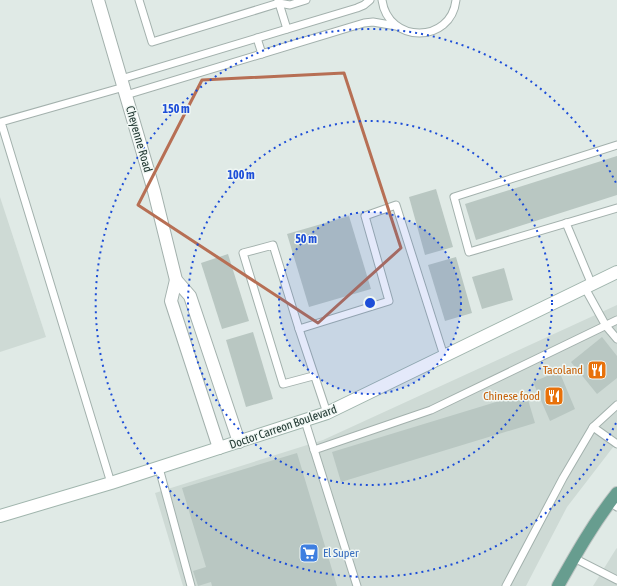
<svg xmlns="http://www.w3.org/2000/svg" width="617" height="586" font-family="'Asap Condensed',sans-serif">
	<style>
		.built { fill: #cedad5 }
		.building { fill: #b9c7c2 }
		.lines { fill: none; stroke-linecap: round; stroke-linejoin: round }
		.lane-casing { stroke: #a3b1ad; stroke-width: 9 }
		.street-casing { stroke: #a3b1ad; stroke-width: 14 }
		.secondary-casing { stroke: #a0b5ad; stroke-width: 14 }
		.primary-casing { stroke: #bdc4c2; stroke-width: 14 }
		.lane { stroke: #fff; stroke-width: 7 }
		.street { stroke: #fff; stroke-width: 12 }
		.secondary { stroke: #fff; stroke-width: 12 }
		.primary { stroke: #679d8f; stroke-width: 12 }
		.marked { fill: none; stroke: #b76f54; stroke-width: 3; stroke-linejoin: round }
		.ring { fill: none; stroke: #1d4ed8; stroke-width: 2; stroke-dasharray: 2 4 }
		.labels { text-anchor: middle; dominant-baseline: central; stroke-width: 3; stroke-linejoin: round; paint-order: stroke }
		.street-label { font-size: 12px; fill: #223933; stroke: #f0f7f4 }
		.food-label { font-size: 12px; fill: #c56008; stroke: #f0f7f4; text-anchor: end }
		.shop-label { font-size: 12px; fill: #366cbe; stroke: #f0f7f4; text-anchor: start }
		.centre { fill: #1d4ed8; stroke: #f0f7f4; stroke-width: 2 }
		.ring-label { font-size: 12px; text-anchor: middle; font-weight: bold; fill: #1d4ed8; stroke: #f0f7f4; stroke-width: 3; stroke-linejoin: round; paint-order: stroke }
	</style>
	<rect width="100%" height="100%" fill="#e0eae6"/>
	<g class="built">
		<path d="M 0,197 L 46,337 L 0,352 Z"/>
		<path d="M 617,305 L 617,442 L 567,507 L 526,586 L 183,586 L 155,493 L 323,440 Z"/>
		<path d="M 617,548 L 617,586 L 593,586 L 616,549 Z"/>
	</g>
	<g class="building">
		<path d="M 617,156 L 617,195 L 476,240 L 465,204 Z"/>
		<path d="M 436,189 L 453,247 L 425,255 L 409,197 Z"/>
		<path d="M 349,216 L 371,289 L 309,307 L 287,234 Z"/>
		<path d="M 228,254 L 249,321 L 222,329 L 201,263 Z"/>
		<path d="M 456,257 L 472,313 L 445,321 L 428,265 Z"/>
		<path d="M 504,268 L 513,300 L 482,309 L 472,277 Z"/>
		<path d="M 253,332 L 273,399 L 246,407 L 226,340 Z"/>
		<path d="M 602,337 L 617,356 L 617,378 L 597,394 L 571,362 Z"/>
		<path d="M 559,371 L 575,409 L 550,421 L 533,382 Z"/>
		<path d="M 526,393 L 535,423 L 341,482 L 332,452 Z"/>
		<path d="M 297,453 L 337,586 L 212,586 L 211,582 L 198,586 L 193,571 L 206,567 L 182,488 Z"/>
	</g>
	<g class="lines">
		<defs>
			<g id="lane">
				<path d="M 139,0 L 152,42 L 279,3 L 290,5 L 306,0"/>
				<path d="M 278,0 L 287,29"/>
				<path d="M 382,0 C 388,44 451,44 456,0"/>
				<path d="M 257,38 L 262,54"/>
				<path d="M 121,79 L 357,8 L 364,5 L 370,0"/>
				<path d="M 126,95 L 364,23 L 373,22 L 396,26"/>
				<path d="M 617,145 L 454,197 L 469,252 L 617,208"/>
				<path d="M 566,223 L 592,285"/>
				<path d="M 585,288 L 606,326 L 617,339"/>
				<path d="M 299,329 L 389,301 L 365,216 L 396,205 L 444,356"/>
				<path d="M 313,376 L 283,384 L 243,253 L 273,245 L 299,329 L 327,413"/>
				<path d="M 305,421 L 357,586"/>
				<path d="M 593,427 L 617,444"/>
				<path d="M 314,450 L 431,410 L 617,320"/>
				<path d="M 159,468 L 191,586"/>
				<path d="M 111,483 L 1,122 L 124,87"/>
				<path d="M 610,502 L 617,507"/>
				<path d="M 574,558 L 617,580"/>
				<path d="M 506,586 L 563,478 L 593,427 L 617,405"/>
			</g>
			<g id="street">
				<path d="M 98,0 L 154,191 L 176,280 L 190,296 L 239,442"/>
				<path d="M 176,280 L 171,301 L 219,448"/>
			</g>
			<path id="secondary" d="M 0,516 L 111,483 L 327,413 L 617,272"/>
			<path id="primary" d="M 558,586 C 576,554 594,522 617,493"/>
		</defs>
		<use href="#lane" class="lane-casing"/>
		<use href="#street" class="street-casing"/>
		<use href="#secondary" class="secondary-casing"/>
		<use href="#primary" class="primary-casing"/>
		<use href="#lane" class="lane"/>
		<use href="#street" class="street"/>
		<use href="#secondary" class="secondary"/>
		<use href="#primary" class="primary"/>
	</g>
	<path class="marked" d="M 344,73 L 401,248 L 318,323 L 138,205 L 202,80 Z"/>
	<circle cx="370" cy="303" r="91" fill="#1d4ed8" fill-opacity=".12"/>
	<g class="ring">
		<circle cx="370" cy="303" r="91"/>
		<circle cx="370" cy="303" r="182"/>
		<path d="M616 423A274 274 0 1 1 616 183"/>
	</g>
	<defs>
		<symbol id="restaurant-square" viewBox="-11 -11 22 22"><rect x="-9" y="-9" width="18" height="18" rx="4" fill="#e8710a" stroke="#f0f7f4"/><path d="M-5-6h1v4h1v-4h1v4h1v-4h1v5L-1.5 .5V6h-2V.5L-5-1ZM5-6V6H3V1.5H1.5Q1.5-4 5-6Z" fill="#fff"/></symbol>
		<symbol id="supermarket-square" viewBox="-11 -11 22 22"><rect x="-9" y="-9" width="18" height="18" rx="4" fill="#3f7fe0" stroke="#f0f7f4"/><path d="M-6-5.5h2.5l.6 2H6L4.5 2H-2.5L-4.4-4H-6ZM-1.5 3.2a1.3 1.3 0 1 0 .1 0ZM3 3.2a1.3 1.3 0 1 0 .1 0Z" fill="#fff"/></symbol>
	</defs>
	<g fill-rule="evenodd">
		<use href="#restaurant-square" x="586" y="359" width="22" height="22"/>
		<use href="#restaurant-square" x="543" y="385" width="22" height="22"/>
		<use href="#supermarket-square" x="298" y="542" width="22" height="22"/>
	</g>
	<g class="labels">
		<g class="street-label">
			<text transform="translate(139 139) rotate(74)">Cheyenne Road</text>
			<text transform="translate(283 427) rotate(-19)">Doctor Carreon Boulevard</text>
		</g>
		<g class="food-label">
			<text x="583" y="370">Tacoland</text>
			<text x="540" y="396">Chinese food</text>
		</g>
		<g class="shop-label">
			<text x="323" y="553">El Super</text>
		</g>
	</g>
	<circle cx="370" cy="303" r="6" class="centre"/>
	<g class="ring-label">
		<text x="176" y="113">150 m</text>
		<text x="241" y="179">100 m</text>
		<text x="306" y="243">50 m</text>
	</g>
</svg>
